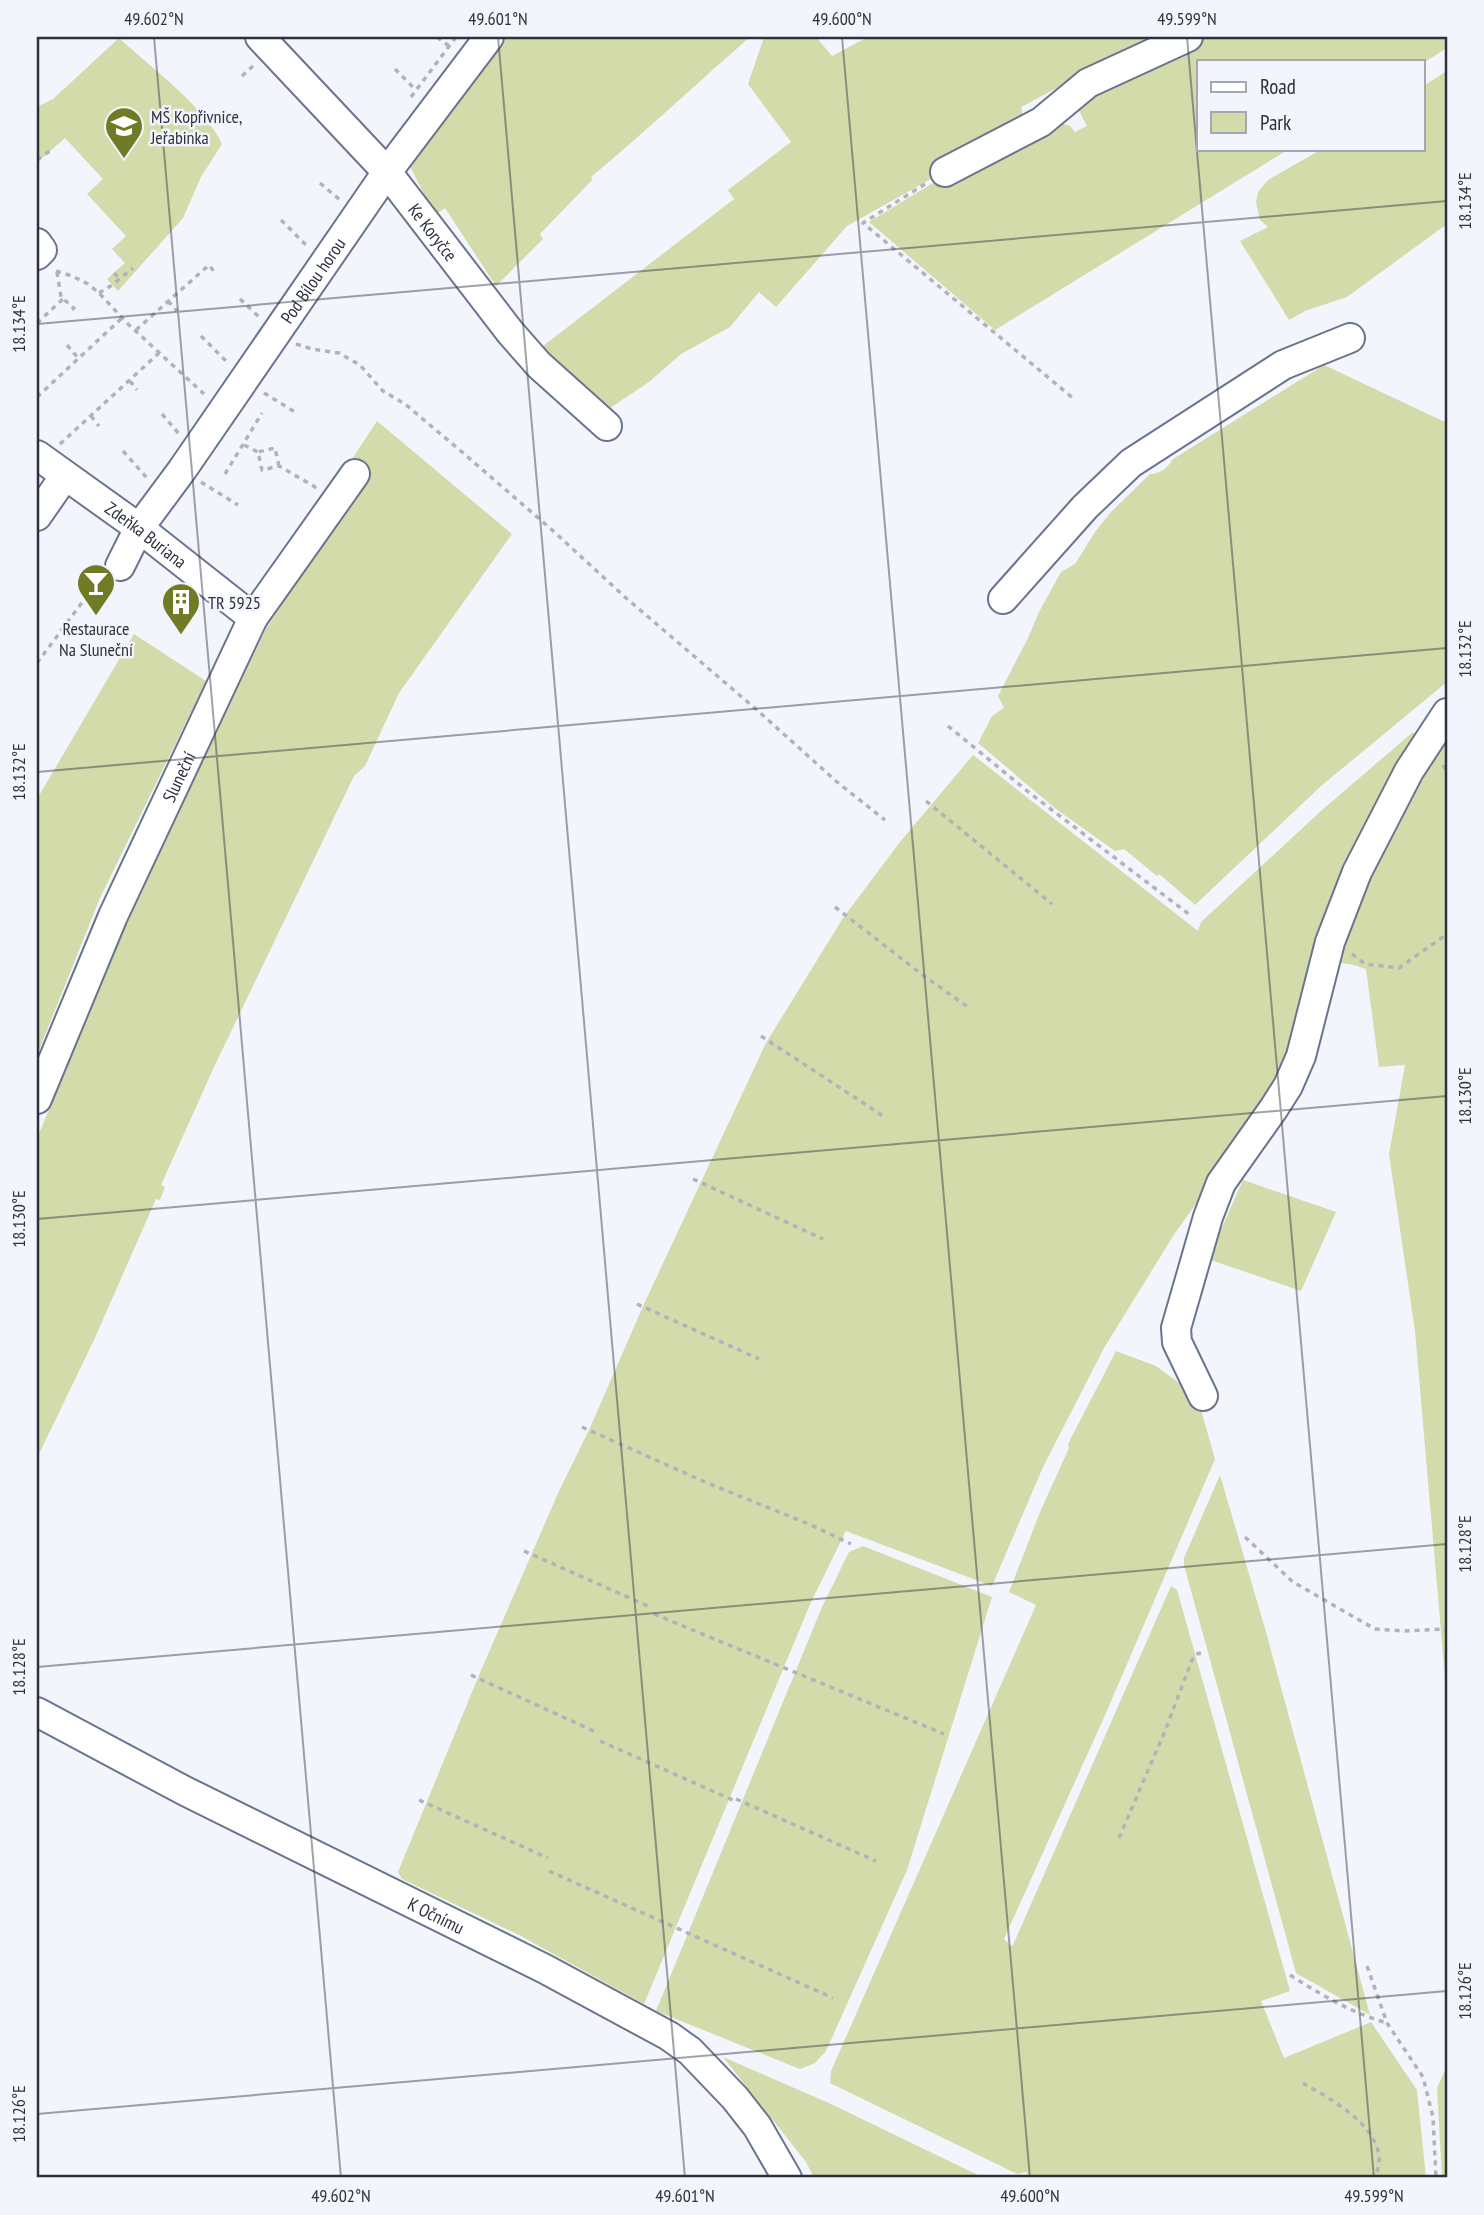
<svg xmlns="http://www.w3.org/2000/svg" width="1484" height="2215" font-family="'PT Sans Narrow',sans-serif">
	<style>
		.green { fill: #d3dbaa }
		.lines { fill: none; stroke-linecap: round; stroke-linejoin: round }
		.minor-casing { stroke: #69758f; stroke-width: 32 }
		.path { stroke: #afb3bb; stroke-width: 3.5; stroke-dasharray: 5 5; stroke-linecap: butt }
		.minor { stroke: #fff; stroke-width: 28 }
		.ticks { fill: none; stroke: #2c323d; stroke-width: 2; stroke-opacity: 0.45 }
		.labels { text-anchor: middle; dominant-baseline: central; stroke-width: 5; stroke-linejoin: round; paint-order: stroke }
		.poi-label { font-size: 18px; fill: #2c323d; stroke: #f2f5fb; text-anchor: start }
		.street-label { font-size: 18px; fill: #2c323d; stroke: #f2f5fb }
		.neatline { fill: none; stroke: #2c323d; stroke-width: 2.5 }
		.ticks-label { font-size: 18px; text-anchor: middle; fill: #2c323d }
	</style>
	<rect width="100%" height="100%" fill="#f2f5fb"/>
	<g class="green">
		<path d="M 503,37 L 750,37 C 697,83 644,133 591,177 L 592,180 L 540,234 L 543,239 L 496,286 L 445,208 L 435,215 L 407,161 Z"/>
		<path d="M 762,37 L 816,37 L 832,56 L 868,37 L 1153,37 L 1021,107 L 1025,126 L 847,226 L 776,307 L 759,292 L 730,327 L 681,354 L 649,382 L 607,410 L 552,358 L 543,346 L 734,199 L 728,190 L 791,142 L 748,84 L 763,40 Z"/>
		<path d="M 1206,37 L 1447,37 L 1447,48 L 1423,63 L 1423,61 L 1199,61 L 1199,149 L 1289,149 L 995,330 L 869,222 L 946,175 L 1061,123 L 1070,126 L 1075,132 L 1087,126 L 1076,105 L 1171,53 Z"/>
		<path d="M 119,38 C 149,66 206,108 222,144 L 201,177 L 183,218 L 118,291 L 107,279 L 125,263 L 112,249 L 126,236 L 87,194 L 103,179 L 65,138 L 39,161 L 37,160 L 37,107 L 53,99 Z"/>
		<path d="M 1447,71 L 1447,224 L 1347,297 L 1305,311 L 1289,320 L 1240,241 L 1268,227 L 1260,220 L 1256,202 L 1258,192 L 1268,180 L 1322,149 L 1423,149 L 1423,86 Z"/>
		<path d="M 1324,365 L 1447,423 L 1447,682 L 1321,786 L 1195,905 L 1164,878 L 1159,874 L 1157,876 L 1124,849 L 1115,851 L 1056,809 L 978,743 L 992,716 L 1004,708 L 998,696 L 1028,638 L 1039,612 L 1061,572 L 1075,564 L 1095,532 L 1111,512 L 1150,474 C 1161,474 1168,467 1173,459 Z"/>
		<path d="M 377,421 L 512,534 L 399,693 L 365,766 L 354,776 L 214,1067 L 161,1185 L 165,1187 L 160,1200 L 156,1199 L 94,1340 L 37,1458 L 37,1139 L 118,938 L 259,644 L 266,629 L 366,478 L 348,465 Z"/>
		<path d="M 134,634 L 206,681 L 100,898 L 37,1055 L 37,799 Z"/>
		<path d="M 1413,732 L 1421,739 L 1291,1065 L 1255,1122 L 1175,1233 L 1104,1348 L 1043,1467 L 992,1586 L 846,1531 L 811,1602 L 644,2004 L 521,1936 L 402,1879 L 398,1872 L 479,1675 L 559,1491 L 589,1430 L 644,1304 L 766,1043 L 843,918 L 900,842 L 973,755 L 1198,931 L 1201,922 L 1322,810 Z"/>
		<path d="M 1447,735 L 1447,1701 L 1415,1331 L 1389,1154 L 1405,1065 L 1379,1067 L 1366,969 L 1354,965 L 1334,962 L 1348,920 L 1404,799 Z"/>
		<path d="M 1243,1180 L 1336,1212 L 1301,1291 L 1208,1259 Z"/>
		<path d="M 1116,1351 L 1156,1366 L 1197,1396 L 1215,1459 L 1106,1713 L 1004,1939 L 1011,1946 L 1013,1945 L 1171,1586 L 1177,1590 L 1290,1991 L 1261,2001 L 1284,2058 L 1371,2022 L 1417,2090 L 1426,2178 L 1031,2178 L 1026,2172 L 1018,2174 L 1009,2170 L 830,2083 L 831,2071 L 1036,1605 L 1009,1592 L 1040,1512 L 1069,1448 L 1068,1444 Z"/>
		<path d="M 1220,1475 L 1266,1632 L 1370,2015 L 1296,1973 L 1184,1565 L 1184,1558 Z"/>
		<path d="M 863,1546 L 992,1597 L 907,1870 L 826,2051 L 815,2063 L 800,2069 L 656,2011 L 822,1607 L 849,1552 Z"/>
		<path d="M 723,2057 L 831,2104 L 984,2178 L 814,2178 L 806,2162 Z"/>
		<path d="M 1447,2066 L 1447,2178 L 1442,2178 L 1437,2088 Z"/>
	</g>
	<g class="lines">
		<defs>
			<g id="minor">
				<path id="s1" d="M 260,37 L 387,172 L 510,332 L 539,365 L 607,426"/>
				<path d="M 945,172 L 1041,122 L 1088,83 L 1188,37"/>
				<path d="M 37,243 L 42,250 L 37,255"/>
				<path id="s2" d="M 37,455 L 139,528 L 253,618"/>
				<path d="M 37,516 L 64,477"/>
				<path id="s3" d="M 120,566 L 139,528 L 182,470 L 387,172 L 489,37"/>
				<path d="M 1003,599 L 1085,507 L 1131,463 L 1283,365 L 1350,338"/>
				<path id="s4" d="M 37,1099 L 113,916 L 253,618 L 355,474"/>
				<path d="M 1203,1396 L 1177,1342 L 1176,1328 L 1208,1217 L 1221,1183 L 1274,1108 L 1288,1086 L 1301,1056 L 1330,942 L 1357,872 L 1409,771 L 1447,713"/>
				<path id="s5" d="M 37,1712 L 185,1791 L 545,1969 L 669,2036 L 690,2051 L 735,2098 L 757,2126 L 787,2178"/>
			</g>
		</defs>
		<use href="#minor" class="minor-casing"/>
		<g class="path">
			<path d="M 437,37 L 449,46"/>
			<path d="M 395,69 L 416,90"/>
			<path d="M 242,76 L 253,66"/>
			<path d="M 411,97 L 456,37"/>
			<path d="M 37,160 L 51,150"/>
			<path d="M 320,183 L 340,200"/>
			<path d="M 925,184 L 863,223 L 1074,399"/>
			<path d="M 281,220 L 307,246"/>
			<path d="M 56,271 L 72,276 L 88,284 L 99,293 L 128,324 L 204,394"/>
			<path d="M 57,272 L 61,297 L 74,308 L 71,310"/>
			<path d="M 114,273 L 120,279"/>
			<path d="M 99,293 L 112,285 L 133,268"/>
			<path d="M 240,299 L 259,317"/>
			<path d="M 168,301 L 177,311"/>
			<path d="M 37,323 L 63,299"/>
			<path d="M 136,330 L 209,265 L 216,274"/>
			<path d="M 201,336 L 227,362"/>
			<path d="M 296,344 L 312,349 L 339,353 L 360,365 L 383,391 L 405,404 L 462,452 L 551,529 L 626,598 L 757,710 L 837,782 L 885,820"/>
			<path d="M 67,345 L 79,359"/>
			<path d="M 130,381 L 137,390"/>
			<path d="M 264,393 L 295,412"/>
			<path d="M 37,397 L 122,318"/>
			<path d="M 162,414 L 179,434"/>
			<path d="M 91,416 L 99,426"/>
			<path d="M 60,444 L 159,353"/>
			<path d="M 244,445 L 258,452"/>
			<path d="M 123,451 L 147,478"/>
			<path d="M 279,466 L 275,448 L 258,452 L 262,470 L 279,466 L 317,488"/>
			<path d="M 225,474 L 262,413"/>
			<path d="M 201,482 L 238,505"/>
			<path d="M 37,663 L 101,577"/>
			<path d="M 948,726 L 1031,794 L 1190,915"/>
			<path d="M 1443,765 L 1447,773"/>
			<path d="M 926,801 L 1052,904"/>
			<path d="M 835,907 L 924,976 L 971,1009"/>
			<path d="M 1352,954 L 1365,964 L 1399,968 L 1447,934"/>
			<path d="M 761,1036 L 886,1118"/>
			<path d="M 693,1179 L 823,1239"/>
			<path d="M 637,1304 L 759,1359"/>
			<path d="M 582,1427 L 705,1482"/>
			<path d="M 710,1484 L 811,1525 L 851,1544"/>
			<path d="M 1245,1537 L 1293,1582 L 1375,1629 L 1404,1631 L 1447,1629"/>
			<path d="M 524,1551 L 650,1607"/>
			<path d="M 654,1614 L 944,1734"/>
			<path d="M 471,1675 L 598,1733"/>
			<path d="M 600,1741 L 735,1801"/>
			<path d="M 736,1799 L 876,1861"/>
			<path d="M 419,1800 L 548,1858"/>
			<path d="M 1119,1838 L 1165,1731 L 1192,1660 L 1196,1654 L 1201,1653"/>
			<path d="M 549,1871 L 833,1998"/>
			<path d="M 1367,1966 L 1387,2023 L 1423,2077 L 1433,2117 L 1436,2178"/>
			<path d="M 1290,1975 C 1321,1995 1352,2013 1387,2023"/>
			<path d="M 1303,2083 C 1329,2098 1376,2123 1379,2157 C 1380,2163 1377,2171 1376,2178"/>
		</g>
		<use href="#minor" class="minor"/>
	</g>
	<path class="ticks" d="M 154,37 L 341,2178M 498,37 L 685,2178M 842,37 L 1030,2178M 1187,37 L 1374,2178M 37,324 L 1447,201M 37,772 L 1447,648M 37,1219 L 1447,1096M 37,1667 L 1447,1544M 37,2114 L 1447,1991"/>
	<defs>
		<symbol id="school-pin" viewBox="-11 -11 22 30"><path d="M0 17L-7.5 6A9.5 9.5 0 1 1 7.5 6Z" fill="#717b26" stroke="#f2f5fb"/><path d="M0-5L7-2L0 1L-7-2ZM-4 1L0 2.5L4 1V4Q0 6-4 4Z" fill="#fff"/></symbol>
		<symbol id="bar-pin" viewBox="-11 -11 22 30"><path d="M0 17L-7.5 6A9.5 9.5 0 1 1 7.5 6Z" fill="#717b26" stroke="#f2f5fb"/><path d="M-6-5H6L.8 .8V4.5H3.5V6h-7V4.5H-.8V.8Z" fill="#fff"/></symbol>
		<symbol id="building-pin" viewBox="-11 -11 22 30"><path d="M0 17L-7.5 6A9.5 9.5 0 1 1 7.5 6Z" fill="#717b26" stroke="#f2f5fb"/><path d="M-4-6H4V6H1V3H-1V6H-4ZM-2.5-4.3h1.7v1.8h-1.7ZM.8-4.3h1.7v1.8H.8ZM-2.5-1h1.7V.8h-1.7ZM.8-1h1.7V.8H.8Z" fill="#fff"/></symbol>
	</defs>
	<g fill-rule="evenodd">
		<use href="#school-pin" x="102" y="104" width="44" height="60"/>
		<use href="#bar-pin" x="74" y="561" width="44" height="60"/>
		<use href="#building-pin" x="159" y="580" width="44" height="60"/>
	</g>
	<g class="labels">
		<g class="poi-label">
			<text x="151" y="116">MŠ Kopřivnice,<tspan x="151" dy="21">Jeřabinka</tspan></text>
			<text x="208" y="602">TR 5925</text>
			<text x="96" y="628" text-anchor="middle">Restaurace<tspan x="96" dy="21">Na Sluneční</tspan></text>
		</g>
		<g class="street-label">
			<text stroke="none"><textPath href="#s1" startOffset="261">Ke Koryčce</textPath></text>
			<text stroke="none"><textPath href="#s3" startOffset="345">Pod Bílou horou</textPath></text>
			<text stroke="none"><textPath href="#s2" startOffset="135">Zdeňka Buriana</textPath></text>
			<text stroke="none"><textPath href="#s4" startOffset="352">Sluneční</textPath></text>
			<text stroke="none"><textPath href="#s5" startOffset="448">K Očnímu</textPath></text>
		</g>
	</g>
	<rect width="1484" height="2215" fill="none" stroke="#f2f5fb" stroke-width="77"/>
	<rect x="1197" y="60" width="228" height="91" fill="#f2f5fb" stroke="#a3a7af" stroke-width="2"/>
	<rect x="1211" y="82" width="35" height="10" fill="#ffffff" stroke="#a3a7af" stroke-width="2"/>
	<text x="1260" y="94" font-size="21" fill="#2c323d">Road</text>
	<rect x="1211" y="112" width="35" height="21" fill="#d3dbaa" stroke="#a3a7af" stroke-width="2"/>
	<text x="1260" y="130" font-size="21" fill="#2c323d">Park</text>
	<rect x="38" y="38" width="1408" height="2138" class="neatline"/>
	<g class="ticks-label">
		<text x="154" y="25">49.602°N</text>
		<text x="498" y="25">49.601°N</text>
		<text x="842" y="25">49.600°N</text>
		<text x="1187" y="25">49.599°N</text>
		<text transform="translate(1465 201) rotate(-90)" y="6">18.134°E</text>
		<text transform="translate(19 324) rotate(-90)" y="6">18.134°E</text>
		<text transform="translate(1465 649) rotate(-90)" y="6">18.132°E</text>
		<text transform="translate(19 772) rotate(-90)" y="6">18.132°E</text>
		<text transform="translate(1465 1096) rotate(-90)" y="6">18.130°E</text>
		<text transform="translate(19 1219) rotate(-90)" y="6">18.130°E</text>
		<text transform="translate(1465 1544) rotate(-90)" y="6">18.128°E</text>
		<text transform="translate(19 1667) rotate(-90)" y="6">18.128°E</text>
		<text transform="translate(1465 1991) rotate(-90)" y="6">18.126°E</text>
		<text transform="translate(19 2114) rotate(-90)" y="6">18.126°E</text>
		<text x="341" y="2202">49.602°N</text>
		<text x="685" y="2202">49.601°N</text>
		<text x="1030" y="2202">49.600°N</text>
		<text x="1374" y="2202">49.599°N</text>
	</g>
</svg>
